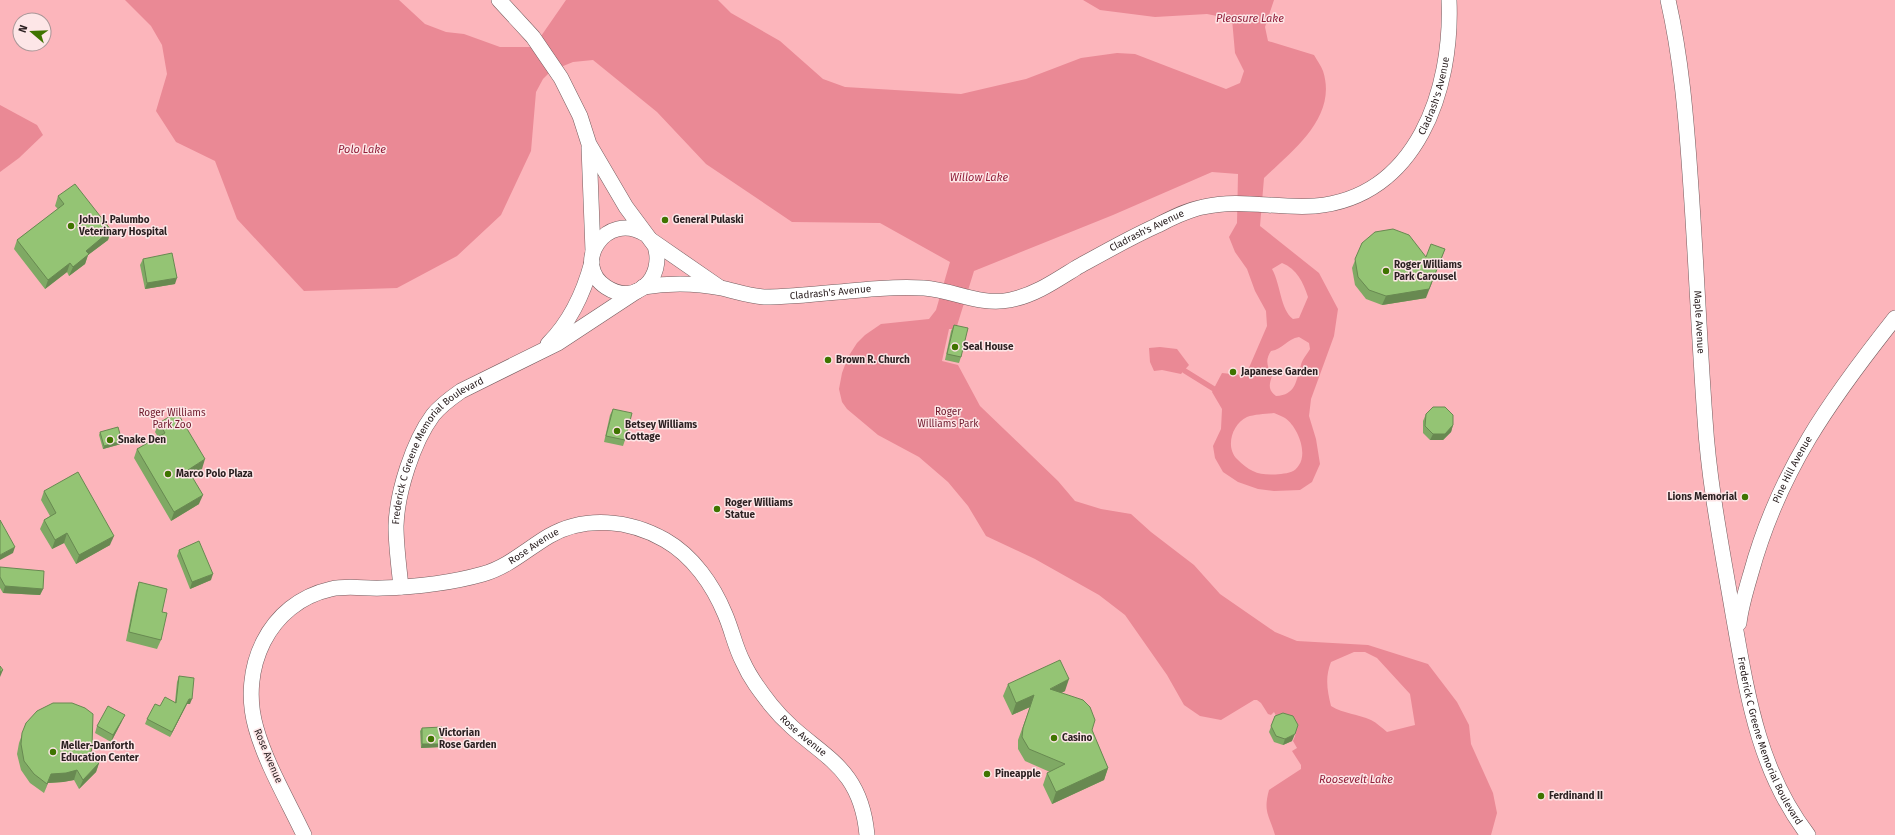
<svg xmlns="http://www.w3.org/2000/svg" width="1895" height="835" font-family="'Fira Sans',sans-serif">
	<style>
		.green { fill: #fcb5bb; fill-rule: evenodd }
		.water { fill: #ea8995; fill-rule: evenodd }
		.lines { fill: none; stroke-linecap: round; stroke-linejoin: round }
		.stream { stroke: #ea8995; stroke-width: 5.5 }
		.minor-casing { stroke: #745c5e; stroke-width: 16 }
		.minor { stroke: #fff; stroke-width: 15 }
		.wall { fill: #7fa964 }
		.shaded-wall { fill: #688951 }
		.building { fill: #94c474; stroke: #688951 }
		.poi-dot { fill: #3f7400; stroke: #fde6e7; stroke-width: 1.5 }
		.labels { text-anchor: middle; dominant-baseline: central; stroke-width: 3; stroke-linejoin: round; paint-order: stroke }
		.street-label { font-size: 10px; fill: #2c2122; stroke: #fde6e7 }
		.poi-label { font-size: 10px; font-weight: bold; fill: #2c2122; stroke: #fde6e7; text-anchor: start }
		.park-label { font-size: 10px; fill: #6e182b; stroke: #fde6e7 }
		.water-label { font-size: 11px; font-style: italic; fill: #911f3a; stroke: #fde6e7 }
	</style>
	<rect width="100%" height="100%" fill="#f3d7d9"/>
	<path class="green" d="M 0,0 L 1895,0 L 1895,835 L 0,835 ZM 20,20 L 44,20 L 44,44 L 20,44 Z"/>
	<g class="water">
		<path d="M 125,0 L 399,0 L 425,24 L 446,32 L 464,34 L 500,47 L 532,47 L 539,39 L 566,0 L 718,0 L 731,13 L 780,41 L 823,79 L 845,87 L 961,94 L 1026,79 L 1081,58 L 1117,53 L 1135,54 L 1226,89 L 1240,83 L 1244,71 L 1235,53 L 1232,19 L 1207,14 L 1155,17 L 1100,10 L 1083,0 L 1274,0 L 1265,27 L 1268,41 L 1314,55 C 1317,60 1321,66 1323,71 C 1338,117 1292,151 1264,178 L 1260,226 L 1319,273 L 1338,309 L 1334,336 L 1311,399 L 1309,416 L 1316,439 L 1320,464 L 1312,482 L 1300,490 L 1274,491 L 1258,489 L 1238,482 L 1223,472 L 1215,458 L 1213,446 L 1221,429 L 1222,409 L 1212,392 L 1222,373 L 1242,375 L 1248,370 L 1267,326 L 1266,311 L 1255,291 L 1247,269 L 1235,252 L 1229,237 L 1237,223 L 1238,174 L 1212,172 L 1113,215 L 974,271 L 956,329 L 949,329 L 942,361 L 958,365 L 980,406 L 1058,481 L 1075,501 L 1101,509 L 1131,514 L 1151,532 L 1194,565 L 1220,594 L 1275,632 L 1297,641 L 1368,645 L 1428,664 L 1457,702 L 1469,725 L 1471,744 L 1493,793 L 1497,813 L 1491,835 L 1275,835 C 1269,815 1263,812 1269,790 L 1301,769 L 1301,765 L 1292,751 L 1297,748 L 1293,741 L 1295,736 L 1296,729 L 1278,719 L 1274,712 L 1271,715 L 1268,714 L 1261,703 L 1257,700 L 1254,700 L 1221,720 L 1200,716 L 1184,705 L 1167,675 L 1125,615 L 1099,595 L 1035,559 L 986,536 L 968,506 L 948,482 L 919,457 L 878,435 L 847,409 L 842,402 L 839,389 L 842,373 L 848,357 L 857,343 L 865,335 L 881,324 L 929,319 L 936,310 L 950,262 L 880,223 L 792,222 L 706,164 L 657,112 L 593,60 L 573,62 L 551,71 L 543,79 L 536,92 L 531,151 L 501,215 L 457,256 L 397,288 L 304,291 L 237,219 L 215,161 L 176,142 L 156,111 L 167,74 L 162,45 L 151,26 ZM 1282,263 C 1297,269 1303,282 1308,297 L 1299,318 L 1293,319 C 1280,309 1281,285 1272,269 ZM 1299,337 L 1309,343 L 1310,349 C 1307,354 1302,360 1301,365 C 1296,381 1296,395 1276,396 C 1268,390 1269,385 1272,376 C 1267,366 1265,360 1271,351 C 1283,349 1287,339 1299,337 ZM 1274,413 C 1278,415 1282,416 1285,418 C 1297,426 1308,452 1299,465 C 1295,472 1289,473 1281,474 C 1260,476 1251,473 1237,459 C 1225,447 1232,424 1247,417 C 1255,414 1266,414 1274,413 ZM 1354,652 L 1365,652 L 1377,658 L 1410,694 L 1415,725 L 1387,732 C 1382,728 1377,723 1371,720 C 1358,714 1344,714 1331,706 C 1327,690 1325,677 1331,662 Z"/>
		<path d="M 0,105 L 37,125 L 43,135 L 19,158 L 0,172 Z"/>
		<path d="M 1160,347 L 1177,349 L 1189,365 L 1181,374 L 1162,370 L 1154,371 L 1150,362 L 1149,348 Z"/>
	</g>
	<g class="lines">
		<path class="stream" d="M 1185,371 L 1214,389"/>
		<defs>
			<g id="minor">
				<path d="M 499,0 L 533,37 L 561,78 L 580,116 L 589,144 L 626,207 L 655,246 C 665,277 636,307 606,287 C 571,264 606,210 645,234"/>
				<path id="s1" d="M 1668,0 C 1681,57 1686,116 1690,174 C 1696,256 1699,337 1705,419 C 1709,484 1722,549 1733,614 C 1747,693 1758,770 1808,835"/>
				<path d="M 589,147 L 593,251"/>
				<path d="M 651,240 L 719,287"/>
				<path id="s2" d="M 643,287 C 668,283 696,283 721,288 C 735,291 748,296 764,297 C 817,297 871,285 924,288 C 954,290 979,306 1010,300 C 1035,295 1055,281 1076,268 C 1103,253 1129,238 1158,225 C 1172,218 1187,210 1203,207 C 1240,198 1277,209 1315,206 C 1417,197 1453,89 1449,0"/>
				<path d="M 548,344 C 570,322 584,292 592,262"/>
				<path id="s3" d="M 401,587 C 399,567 396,546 396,526 C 397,492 413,442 433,415 C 441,405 451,398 461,391 L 558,343 L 637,291"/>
				<path id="s4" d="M 1739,623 C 1741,606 1746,590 1751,573 C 1779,471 1830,400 1895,318"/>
				<path id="s5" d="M 304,835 C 288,801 266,764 256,728 C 239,669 268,603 331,589 C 348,585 366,589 382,588 C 416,587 451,583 483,574 C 508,567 527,549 549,536 C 585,515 630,520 665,540 C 693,556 713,585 725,614 C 732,630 735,647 743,662 C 750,678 760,691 771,705 C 812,756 860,758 867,835"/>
			</g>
		</defs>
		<use href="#minor" class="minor-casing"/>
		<use href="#minor" class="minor"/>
	</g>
	<g class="wall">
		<path d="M 58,196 L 111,230 L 108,240 L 88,255 L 85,264 L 69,276 L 67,272 L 45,289 L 14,249 L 17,240 L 58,209 L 55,206 Z"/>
		<path d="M 1362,243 L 1426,298 L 1382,305 L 1366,299 L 1355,285 L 1352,268 Z"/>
		<path d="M 143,259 L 175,284 L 145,289 L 140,265 Z"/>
		<path d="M 954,325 L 961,357 L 959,363 L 945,360 L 951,331 Z"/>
		<path d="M 613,409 L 625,440 L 623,446 L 604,442 L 610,415 Z"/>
		<path d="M 1426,414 L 1453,425 L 1451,432 L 1443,440 L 1430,440 L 1423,433 L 1423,421 Z"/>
		<path d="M 159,423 L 202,469 L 191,475 L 199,504 L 171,521 L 134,458 L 137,449 L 158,437 L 155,432 Z"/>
		<path d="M 100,432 L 121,444 L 103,449 L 99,435 Z"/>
		<path d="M 44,491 L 110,545 L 76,564 L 64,543 L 52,549 L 40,529 L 44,520 L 50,516 L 41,500 Z"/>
		<path d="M 179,550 L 211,580 L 190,589 L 177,556 Z"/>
		<path d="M 0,567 L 43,589 L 40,595 L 3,593 L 0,588 Z"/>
		<path d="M 139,582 L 162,612 L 161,640 L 157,649 L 126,641 L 136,591 Z"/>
		<path d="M 179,676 L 190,704 L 187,704 L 170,737 L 145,724 L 147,719 L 160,706 L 175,702 L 177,682 Z"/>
		<path d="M 1008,684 L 1065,691 L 1061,693 L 1092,730 L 1108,768 L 1104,780 L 1052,804 L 1043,785 L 1047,773 L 1050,772 L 1025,761 L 1018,749 L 1018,740 L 1030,707 L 1012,715 L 1003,696 Z"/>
		<path d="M 1275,716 L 1292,741 L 1283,745 L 1274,742 L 1269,732 Z"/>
		<path d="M 122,721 L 111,742 L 95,733 L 97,726 Z"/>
		<path d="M 26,723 L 99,763 L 96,772 L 79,789 L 74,780 L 63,782 L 48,783 L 44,793 L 30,783 L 21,770 L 17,754 L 19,743 Z"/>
		<path d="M 422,728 L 441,747 L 421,748 L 420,731 Z"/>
	</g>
	<g class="shaded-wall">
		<path d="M 111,230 L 108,240 L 88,255 L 85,264 L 69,276 L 73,267 L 86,251 Z"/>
		<path d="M 1445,249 L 1426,298 L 1382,305 L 1386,296 Z"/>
		<path d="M 70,263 L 67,272 L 45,289 L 48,280 Z"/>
		<path d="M 177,278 L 175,284 L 145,289 L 147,283 Z"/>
		<path d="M 1453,425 L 1451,432 L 1443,440 L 1430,440 L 1433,434 Z"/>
		<path d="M 122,441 L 121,444 L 103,449 L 104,446 Z"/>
		<path d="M 205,459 L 202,469 L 185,479 L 188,470 Z"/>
		<path d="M 203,495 L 199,504 L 171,521 L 174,512 Z"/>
		<path d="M 67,533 L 64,543 L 52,549 L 55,540 Z"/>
		<path d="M 114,536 L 110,545 L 76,564 L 79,555 Z"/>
		<path d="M 15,547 L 13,553 L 0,560 L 0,555 Z"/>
		<path d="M 213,574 L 211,580 L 190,589 L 192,582 Z"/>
		<path d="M 5,586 L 43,589 L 40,595 L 3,593 Z"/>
		<path d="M 3,670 L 0,677 L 0,672 Z"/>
		<path d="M 1069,679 L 1065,691 L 1045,701 L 1050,689 Z"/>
		<path d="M 1034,695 L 1030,707 L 1012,715 L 1016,703 Z"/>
		<path d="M 189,699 L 192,699 L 190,704 L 187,704 L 170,737 L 172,732 Z"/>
		<path d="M 125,715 L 122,721 L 111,742 L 113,735 Z"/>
		<path d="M 1295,734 L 1292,741 L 1283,745 L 1285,739 Z"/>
		<path d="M 422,744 L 442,744 L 441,747 L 421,748 Z"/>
		<path d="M 99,763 L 96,772 L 79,789 L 83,780 Z"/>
		<path d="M 1108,768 L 1104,780 L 1052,804 L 1056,792 Z"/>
		<path d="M 77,770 L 74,780 L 63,782 L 48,783 L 44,793 L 51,774 Z"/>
	</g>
	<g class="building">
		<path d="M 75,184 L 111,230 L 86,251 L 89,254 L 73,267 L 70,263 L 48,280 L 17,240 L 64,204 L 58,196 Z"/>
		<path d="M 1393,229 L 1409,235 L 1426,257 L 1431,244 L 1445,249 L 1429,289 L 1386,296 L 1369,290 L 1358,277 L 1355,259 L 1362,243 L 1375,232 Z"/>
		<path d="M 172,253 L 177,278 L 147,283 L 143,259 Z"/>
		<path d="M 954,325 L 968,328 L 961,357 L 947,354 Z"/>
		<path d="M 1433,407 L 1445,407 L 1453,415 L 1453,425 L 1445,434 L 1433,434 L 1425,426 L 1426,414 Z"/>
		<path d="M 613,409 L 632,413 L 625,440 L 606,436 Z"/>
		<path d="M 177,412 L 205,459 L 188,470 L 203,495 L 174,512 L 137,449 L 165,433 L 159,423 Z"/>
		<path d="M 118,427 L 122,441 L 104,446 L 100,432 Z"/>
		<path d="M 78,472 L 114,536 L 79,555 L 67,533 L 55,540 L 44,520 L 56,513 L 44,491 Z"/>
		<path d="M 0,520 L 15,547 L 0,555 Z"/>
		<path d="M 199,541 L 213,574 L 192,582 L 179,550 Z"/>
		<path d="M 0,567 L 44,571 L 43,589 L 5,586 L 0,577 Z"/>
		<path d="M 139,582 L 167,589 L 162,612 L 167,613 L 161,640 L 129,632 Z"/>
		<path d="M 1060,660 L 1069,679 L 1050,689 L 1083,700 L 1090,707 L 1095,720 L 1092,730 L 1108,768 L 1056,792 L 1047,773 L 1065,764 L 1029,749 L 1022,737 L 1023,728 L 1034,695 L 1016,703 L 1008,684 Z"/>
		<path d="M 0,666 L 3,670 L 0,672 Z"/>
		<path d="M 179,676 L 194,678 L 192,699 L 189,699 L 172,732 L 147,719 L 155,704 L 160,706 L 165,697 L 176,703 Z"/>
		<path d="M 53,703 L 72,703 L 85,708 L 93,714 L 92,747 L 90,758 L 99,763 L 83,780 L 77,770 L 66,773 L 51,774 L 47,784 L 34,774 L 24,761 L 21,744 L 22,733 L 26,723 L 37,711 Z"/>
		<path d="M 108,706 L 125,715 L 113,735 L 97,726 Z"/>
		<path d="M 1283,713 L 1293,716 L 1298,725 L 1295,734 L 1285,739 L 1276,736 L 1271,726 L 1275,716 Z"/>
		<path d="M 442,727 L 442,744 L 422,744 L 422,728 Z"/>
	</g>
	<g class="poi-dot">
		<circle cx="665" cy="220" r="4"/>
		<circle cx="71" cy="226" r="4"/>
		<circle cx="1386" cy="271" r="4"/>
		<circle cx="955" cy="347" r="4"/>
		<circle cx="828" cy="360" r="4"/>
		<circle cx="1233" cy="372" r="4"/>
		<circle cx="617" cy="431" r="4"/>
		<circle cx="110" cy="440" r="4"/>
		<circle cx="168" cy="474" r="4"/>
		<circle cx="1745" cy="497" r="4"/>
		<circle cx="717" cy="509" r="4"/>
		<circle cx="1054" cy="738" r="4"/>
		<circle cx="431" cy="739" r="4"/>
		<circle cx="53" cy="752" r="4"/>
		<circle cx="987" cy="774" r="4"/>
		<circle cx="1541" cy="796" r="4"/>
	</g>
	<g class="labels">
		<g class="street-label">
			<text stroke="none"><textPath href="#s2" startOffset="872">Cladrash's Avenue</textPath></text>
			<text stroke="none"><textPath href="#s2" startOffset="524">Cladrash's Avenue</textPath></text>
			<text stroke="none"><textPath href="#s2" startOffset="189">Cladrash's Avenue</textPath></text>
			<text stroke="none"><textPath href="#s1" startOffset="324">Maple Avenue</textPath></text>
			<text stroke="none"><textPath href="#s3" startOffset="152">Frederick C Greene Memorial Boulevard</textPath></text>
			<text stroke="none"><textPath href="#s4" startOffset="163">Pine Hill Avenue</textPath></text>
			<text stroke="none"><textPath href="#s5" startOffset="506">Rose Avenue</textPath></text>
			<text stroke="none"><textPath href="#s5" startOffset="890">Rose Avenue</textPath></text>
			<text stroke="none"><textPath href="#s1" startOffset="751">Frederick C Greene Memorial Boulevard</textPath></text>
			<text transform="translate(268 756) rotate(67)">Rose Avenue</text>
		</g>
		<g class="poi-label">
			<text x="79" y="220">John J. Palumbo<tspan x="79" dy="12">Veterinary Hospital</tspan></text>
			<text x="673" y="220">General Pulaski</text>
			<text x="1394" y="265">Roger Williams<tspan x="1394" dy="12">Park Carousel</tspan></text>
			<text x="963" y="347">Seal House</text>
			<text x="836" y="360">Brown R. Church</text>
			<text x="1241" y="372">Japanese Garden</text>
			<text x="625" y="425">Betsey Williams<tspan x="625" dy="12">Cottage</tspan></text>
			<text x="118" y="440">Snake Den</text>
			<text x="176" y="474">Marco Polo Plaza</text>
			<text x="1737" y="497" text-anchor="end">Lions Memorial</text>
			<text x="725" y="503">Roger Williams<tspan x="725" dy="12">Statue</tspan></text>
			<text x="439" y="733">Victorian<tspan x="439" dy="12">Rose Garden</tspan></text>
			<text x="1062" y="738">Casino</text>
			<text x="61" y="746">Meller-Danforth<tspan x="61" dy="12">Education Center</tspan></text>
			<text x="995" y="774">Pineapple</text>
			<text x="1549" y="796">Ferdinand II</text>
		</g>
		<g class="park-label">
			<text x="948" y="412">Roger<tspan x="948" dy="12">Williams Park</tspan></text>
			<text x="172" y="413">Roger Williams<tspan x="172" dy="12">Park Zoo</tspan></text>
		</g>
		<g class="water-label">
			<text x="1250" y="18">Pleasure Lake</text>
			<text x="362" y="149">Polo Lake</text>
			<text x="979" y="177">Willow Lake</text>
			<text x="1356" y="779">Roosevelt Lake</text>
		</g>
	</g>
	<g transform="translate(32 32) rotate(289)"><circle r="19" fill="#fde6e7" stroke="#a99798"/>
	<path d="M0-3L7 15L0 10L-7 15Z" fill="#3f7400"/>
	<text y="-6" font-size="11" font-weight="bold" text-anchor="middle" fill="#2c2122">N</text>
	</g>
</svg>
